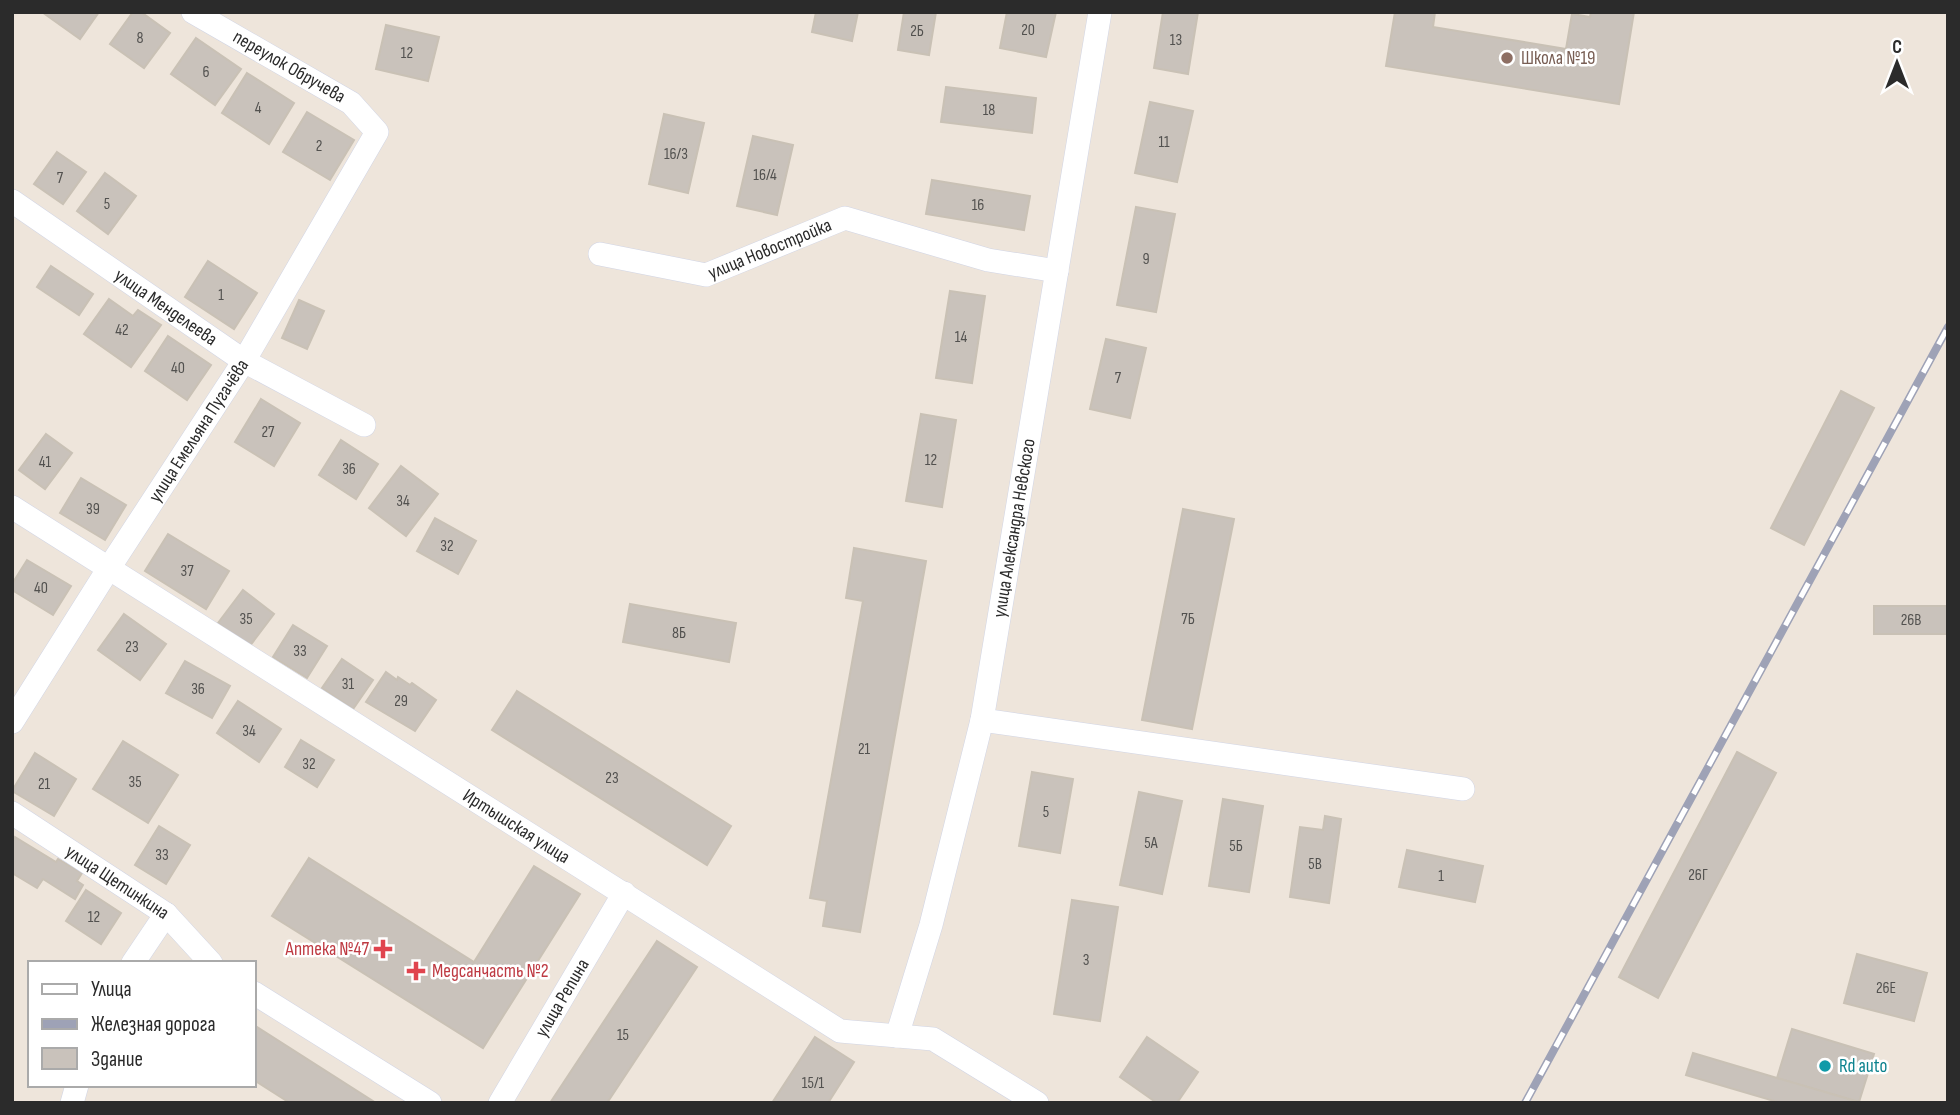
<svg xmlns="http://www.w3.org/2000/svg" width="1960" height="1115" font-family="'Sofia Sans Condensed',sans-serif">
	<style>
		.building { fill: #c9c2bb; stroke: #c9c1b5; stroke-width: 2 }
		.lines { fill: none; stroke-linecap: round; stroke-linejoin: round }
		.street-casing { stroke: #d1d5e5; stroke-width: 24 }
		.street { stroke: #fff; stroke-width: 23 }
		.rail-casing { stroke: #9ea2b6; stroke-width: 8 }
		.rail { stroke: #fff; stroke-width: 5; stroke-dasharray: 16; stroke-linecap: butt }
		.education-dot { fill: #8d6e63; stroke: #fff; stroke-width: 2.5 }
		.health-dot { fill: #e0444e; stroke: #fff; stroke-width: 2.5 }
		.culture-dot { fill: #0f9aa8; stroke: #fff; stroke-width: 2.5 }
		.labels { text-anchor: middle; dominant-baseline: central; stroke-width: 5; stroke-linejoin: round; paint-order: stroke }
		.number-label { font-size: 16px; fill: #52514f }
		.education-label { font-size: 19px; fill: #785e54; stroke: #fff; text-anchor: start }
		.street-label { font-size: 19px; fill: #2b2b2b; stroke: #fff }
		.health-label { font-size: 19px; fill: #be3a42; stroke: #fff; text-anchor: end }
		.culture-label { font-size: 19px; fill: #0d838f; stroke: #fff; text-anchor: start }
	</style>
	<rect width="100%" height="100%" fill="#eee5db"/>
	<g class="building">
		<path d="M 42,12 L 99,12 L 80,39 Z"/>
		<path d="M 133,12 L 141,12 L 170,33 L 144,68 L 110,44 Z"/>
		<path d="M 816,12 L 858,12 L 852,41 L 812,32 Z"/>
		<path d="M 904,12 L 936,12 L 929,55 L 898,50 Z"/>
		<path d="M 1007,12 L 1056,12 L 1046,57 L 1000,48 Z"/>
		<path d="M 1163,12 L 1198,12 L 1188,74 L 1154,68 Z"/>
		<path d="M 1395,12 L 1435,12 L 1433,27 L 1566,49 L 1572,14 L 1590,17 L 1591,12 L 1634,12 L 1619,104 L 1386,66 Z"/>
		<path d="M 386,25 L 439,37 L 428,81 L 376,69 Z"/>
		<path d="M 196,38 L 241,69 L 215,105 L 171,74 Z"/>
		<path d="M 247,73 L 294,103 L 269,144 L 222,113 Z"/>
		<path d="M 946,87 L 1036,98 L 1032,133 L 941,122 Z"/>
		<path d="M 1150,102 L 1193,111 L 1177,182 L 1135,173 Z"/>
		<path d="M 307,112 L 354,140 L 330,180 L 283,152 Z"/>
		<path d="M 664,114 L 704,123 L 688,193 L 649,184 Z"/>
		<path d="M 753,136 L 793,145 L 777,215 L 737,206 Z"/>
		<path d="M 57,152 L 86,172 L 63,204 L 34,184 Z"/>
		<path d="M 105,173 L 136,196 L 108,234 L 77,211 Z"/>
		<path d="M 932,180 L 1030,196 L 1024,230 L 926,214 Z"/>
		<path d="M 1136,207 L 1175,214 L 1156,312 L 1117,305 Z"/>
		<path d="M 208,261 L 257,293 L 234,329 L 185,297 Z"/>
		<path d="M 51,266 L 93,294 L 79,315 L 37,287 Z"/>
		<path d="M 950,291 L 985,296 L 972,383 L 936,378 Z"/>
		<path d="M 109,299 L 133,316 L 138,310 L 161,325 L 131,367 L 84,334 Z"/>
		<path d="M 299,300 L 324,311 L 307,349 L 282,338 Z"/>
		<path d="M 168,336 L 211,365 L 187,400 L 145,371 Z"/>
		<path d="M 1106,339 L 1146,348 L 1130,418 L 1090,409 Z"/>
		<path d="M 1841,391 L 1874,408 L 1804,545 L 1771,528 Z"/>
		<path d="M 261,399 L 300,423 L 274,466 L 235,442 Z"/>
		<path d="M 921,414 L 956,420 L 942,507 L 906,501 Z"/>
		<path d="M 46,434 L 72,453 L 45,489 L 19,470 Z"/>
		<path d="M 341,440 L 378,464 L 356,499 L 319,475 Z"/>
		<path d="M 401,466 L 438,494 L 406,536 L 369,508 Z"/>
		<path d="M 81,478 L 126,505 L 105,540 L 60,513 Z"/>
		<path d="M 1183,509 L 1234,519 L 1192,729 L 1142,720 Z"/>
		<path d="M 435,518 L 476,541 L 458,574 L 417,551 Z"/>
		<path d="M 168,534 L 229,571 L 206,609 L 145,571 Z"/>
		<path d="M 854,548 L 926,561 L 860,932 L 823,926 L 827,901 L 810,898 L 863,601 L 846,598 Z"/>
		<path d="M 27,560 L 71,586 L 53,615 L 12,590 L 12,584 Z"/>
		<path d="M 243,590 L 274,614 L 249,647 L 218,623 Z"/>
		<path d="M 630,604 L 736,623 L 729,662 L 623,642 Z"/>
		<rect x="1874" y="606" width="74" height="28"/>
		<path d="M 124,614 L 166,644 L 140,680 L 98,650 Z"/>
		<path d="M 293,625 L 327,646 L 307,678 L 273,657 Z"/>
		<path d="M 342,659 L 373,680 L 353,709 L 322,688 Z"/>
		<path d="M 185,661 L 230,686 L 212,718 L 166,693 Z"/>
		<path d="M 386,672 L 397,680 L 398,677 L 410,685 L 412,683 L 436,700 L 415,731 L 366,702 Z"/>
		<path d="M 517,691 L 731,826 L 707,865 L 492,730 Z"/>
		<path d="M 238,701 L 281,729 L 259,762 L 217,733 Z"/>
		<path d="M 301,740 L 334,760 L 317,787 L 285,767 Z"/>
		<path d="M 123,741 L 178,775 L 148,823 L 93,789 Z"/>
		<path d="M 1737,752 L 1776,773 L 1658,998 L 1619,977 Z"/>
		<path d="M 35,753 L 76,779 L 54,816 L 12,791 Z"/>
		<path d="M 1032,772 L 1073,779 L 1060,853 L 1019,846 Z"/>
		<path d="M 1139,792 L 1182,801 L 1162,894 L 1120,885 Z"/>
		<path d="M 1223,799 L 1263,806 L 1249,892 L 1209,886 Z"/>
		<path d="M 1325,816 L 1341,819 L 1329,903 L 1290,897 L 1300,827 L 1323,830 Z"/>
		<path d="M 159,826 L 190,845 L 166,884 L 135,865 Z"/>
		<path d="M 15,837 L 56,862 L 58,859 L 82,873 L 77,881 L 83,885 L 75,899 L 43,879 L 37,888 L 12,873 L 12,842 Z"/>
		<path d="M 1407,850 L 1483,866 L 1475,902 L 1399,887 Z"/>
		<path d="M 309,858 L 474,962 L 534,866 L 580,894 L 483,1048 L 272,916 Z"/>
		<path d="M 86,890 L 121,913 L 101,944 L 66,921 Z"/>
		<path d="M 1072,900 L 1118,907 L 1100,1021 L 1054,1014 Z"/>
		<path d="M 657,941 L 697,967 L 607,1103 L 550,1103 Z"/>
		<path d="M 1857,954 L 1927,973 L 1914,1021 L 1844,1003 Z"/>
		<path d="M 254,1025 L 376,1103 L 290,1103 L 254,1080 Z"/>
		<path d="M 1792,1029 L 1874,1054 L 1859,1102 L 1777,1078 Z"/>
		<path d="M 815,1037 L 854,1062 L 828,1103 L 772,1103 Z"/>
		<path d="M 1147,1037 L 1198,1072 L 1177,1103 L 1157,1103 L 1120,1077 Z"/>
		<path d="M 1693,1053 L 1777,1078 L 1862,1103 L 1781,1103 L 1686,1075 Z"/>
	</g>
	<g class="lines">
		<defs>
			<g id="street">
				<path id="s1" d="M 12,201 L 244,361 L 364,425"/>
				<path id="s2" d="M 600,254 L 706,275 L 845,218 L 988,260 L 1057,271"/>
				<path id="s3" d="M 12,507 L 840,1031 L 933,1039 L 1037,1103"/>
				<path d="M 982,720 L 1463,789"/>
				<path id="s4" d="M 12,722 L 109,568 L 244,361 L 377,132 L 351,103 L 193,12"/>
				<path id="s5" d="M 12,813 L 166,914 L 211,963"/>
				<path d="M 133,963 L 166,914"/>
				<path d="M 254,993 L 430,1103"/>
				<path id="s6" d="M 897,1036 L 931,925 L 982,720 L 1100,12"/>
				<path d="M 72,1103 L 77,1085"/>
				<path id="s7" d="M 500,1103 L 624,893"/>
			</g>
		</defs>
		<use href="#street" class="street-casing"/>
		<use href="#street" class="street"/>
		<defs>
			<path id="rail" d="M 1525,1103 L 1948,327"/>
		</defs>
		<use href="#rail" class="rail-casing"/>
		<use href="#rail" class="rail"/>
	</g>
	<circle class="education-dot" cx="1507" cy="58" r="7"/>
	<g class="health-dot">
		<path d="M379.5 938.5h7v7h7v7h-7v7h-7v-7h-7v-7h7z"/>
		<path d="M412.5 960.5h7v7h7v7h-7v7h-7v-7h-7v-7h7z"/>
	</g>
	<circle class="culture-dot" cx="1825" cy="1066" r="7"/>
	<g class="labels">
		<g class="number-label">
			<text x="1028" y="30">20</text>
			<text x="917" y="31">2Б</text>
			<text x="140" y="38">8</text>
			<text x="1176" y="40">13</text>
			<text x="407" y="53">12</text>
			<text x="206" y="72">6</text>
			<text x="258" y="108">4</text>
			<text x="989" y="110">18</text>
			<text x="1164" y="142">11</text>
			<text x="319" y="146">2</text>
			<text x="676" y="154">16/3</text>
			<text x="765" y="175">16/4</text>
			<text x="60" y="178">7</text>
			<text x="107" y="204">5</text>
			<text x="978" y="205">16</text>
			<text x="1146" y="259">9</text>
			<text x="221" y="295">1</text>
			<text x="122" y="330">42</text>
			<text x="961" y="337">14</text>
			<text x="178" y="368">40</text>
			<text x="1118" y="378">7</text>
			<text x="268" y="432">27</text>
			<text x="931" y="460">12</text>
			<text x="45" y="462">41</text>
			<text x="349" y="469">36</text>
			<text x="403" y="501">34</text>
			<text x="93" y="509">39</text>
			<text x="447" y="546">32</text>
			<text x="187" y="571">37</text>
			<text x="41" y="588">40</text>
			<text x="246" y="619">35</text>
			<text x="1188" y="619">7Б</text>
			<text x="1911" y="620">26В</text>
			<text x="679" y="633">8Б</text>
			<text x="132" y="647">23</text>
			<text x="300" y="651">33</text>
			<text x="348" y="684">31</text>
			<text x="198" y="689">36</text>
			<text x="401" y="701">29</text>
			<text x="249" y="731">34</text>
			<text x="864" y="749">21</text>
			<text x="309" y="764">32</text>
			<text x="612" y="778">23</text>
			<text x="135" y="782">35</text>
			<text x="44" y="784">21</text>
			<text x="1046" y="812">5</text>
			<text x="1151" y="843">5А</text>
			<text x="1236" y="846">5Б</text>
			<text x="162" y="855">33</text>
			<text x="1315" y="864">5В</text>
			<text x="1698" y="875">26Г</text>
			<text x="1441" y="876">1</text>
			<text x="94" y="917">12</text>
			<text x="1086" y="960">3</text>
			<text x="1886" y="988">26Е</text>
			<text x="623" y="1035">15</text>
			<text x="813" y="1083">15/1</text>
		</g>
		<g class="education-label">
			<text x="1521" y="58">Школа №19</text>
		</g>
		<g class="street-label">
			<text transform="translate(289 67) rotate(30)">переулок Обручева</text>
			<text stroke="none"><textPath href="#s2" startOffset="177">улица Новостройка</textPath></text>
			<text stroke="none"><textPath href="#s1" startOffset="187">улица Менделеева</textPath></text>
			<text stroke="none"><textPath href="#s4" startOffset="346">улица Емельяна Пугачёва</textPath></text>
			<text stroke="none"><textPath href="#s6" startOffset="522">улица Александра Невского</textPath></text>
			<text stroke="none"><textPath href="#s3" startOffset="597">Иртышская улица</textPath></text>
			<text stroke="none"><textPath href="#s5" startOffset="126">улица Щетинкина</textPath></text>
			<text stroke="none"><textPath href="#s7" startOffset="122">улица Репина</textPath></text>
		</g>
		<g class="health-label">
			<text x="369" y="949">Аптека №47</text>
			<text x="432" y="971" text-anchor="start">Медсанчасть №2</text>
		</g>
		<g class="culture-label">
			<text x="1839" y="1066">Rd auto</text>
		</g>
	</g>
	<rect width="1960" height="1115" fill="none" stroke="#2b2b2b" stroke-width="28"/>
	<rect x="28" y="961" width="228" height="126" fill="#ffffff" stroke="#aaaaaa" stroke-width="2"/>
	<rect x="42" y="984" width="35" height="10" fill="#ffffff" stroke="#aaaaaa" stroke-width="2"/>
	<text x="91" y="996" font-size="21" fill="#2b2b2b">Улица</text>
	<rect x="42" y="1019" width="35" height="10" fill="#9ea2b6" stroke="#aaaaaa" stroke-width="2"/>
	<text x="91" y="1031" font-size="21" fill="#2b2b2b">Железная дорога</text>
	<rect x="42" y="1048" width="35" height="21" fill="#c9c2bb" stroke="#aaaaaa" stroke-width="2"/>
	<text x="91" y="1066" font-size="21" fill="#2b2b2b">Здание</text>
	<g transform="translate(1897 63)" stroke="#ffffff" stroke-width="5" paint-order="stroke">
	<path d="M0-5L12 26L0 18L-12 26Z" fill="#2b2b2b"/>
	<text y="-10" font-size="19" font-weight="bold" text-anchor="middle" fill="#2b2b2b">С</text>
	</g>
</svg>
